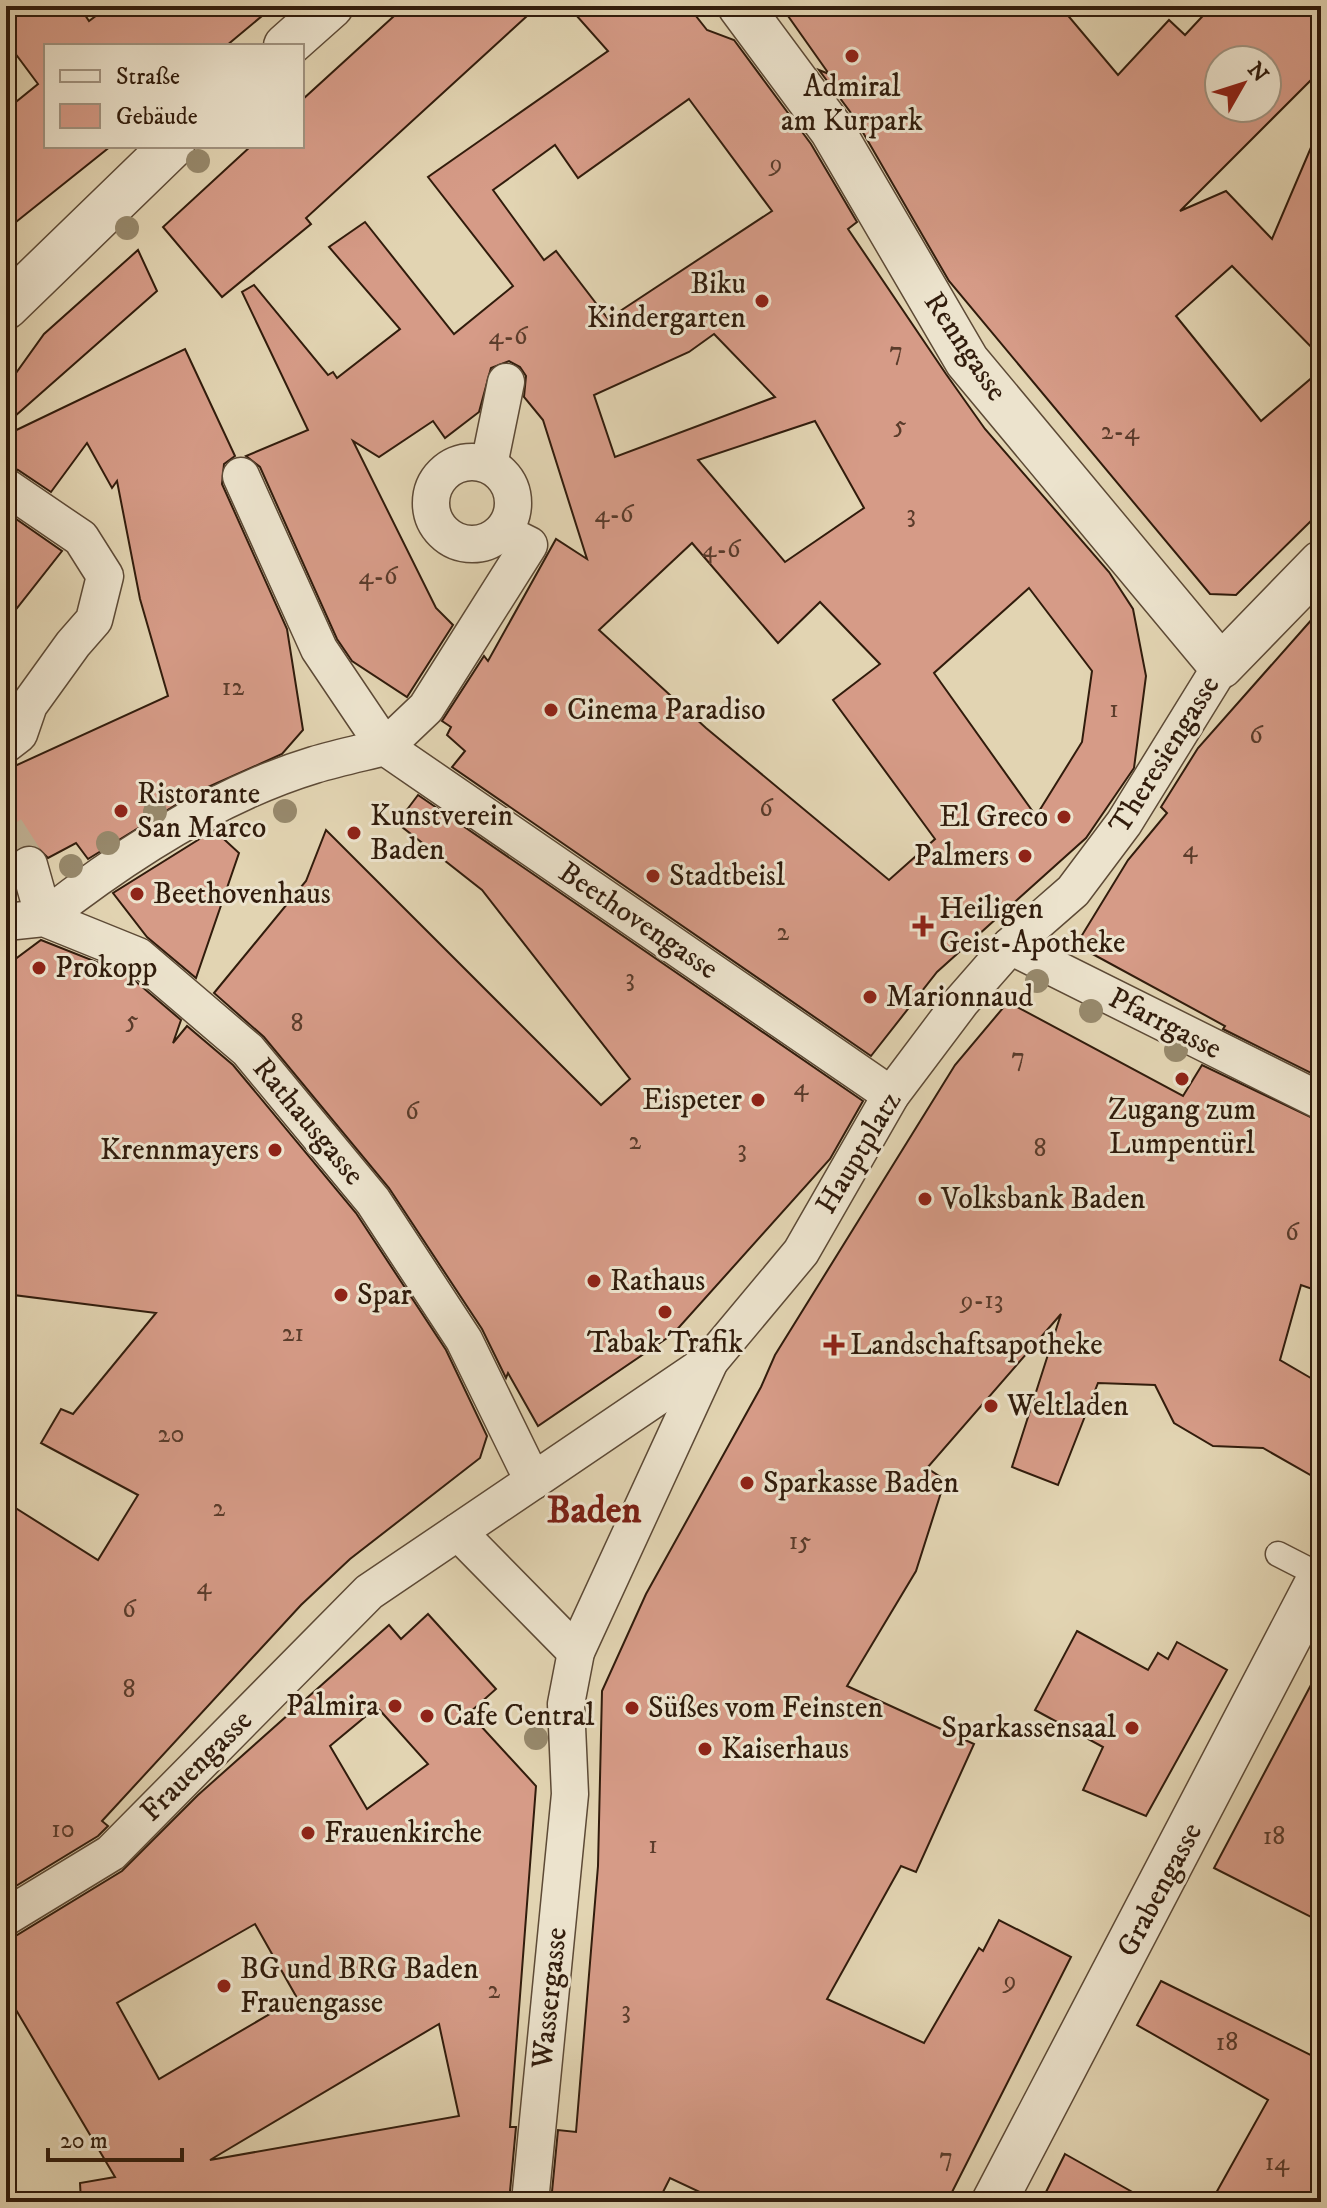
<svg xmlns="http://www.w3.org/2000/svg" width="1327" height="2208" font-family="'IM FELL DW Pica',serif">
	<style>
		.building { fill: #d69b87; stroke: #311c0c; stroke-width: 2; fill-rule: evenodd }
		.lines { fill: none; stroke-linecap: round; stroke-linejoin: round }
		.pedestrian-tunnel { stroke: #bfaf91; stroke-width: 36; stroke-dasharray: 36 18; stroke-linecap: butt }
		.service-casing { stroke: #5d4a36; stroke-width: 27 }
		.pedestrian-casing { stroke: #5d4a36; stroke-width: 39 }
		.minor-casing { stroke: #5d4a36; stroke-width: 47 }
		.service { stroke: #ece3cd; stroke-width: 24 }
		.pedestrian { stroke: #ece3cd; stroke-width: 36 }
		.minor { stroke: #ece3cd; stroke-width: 44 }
		.tree { fill: #97896c }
		.poi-dot { fill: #8f2418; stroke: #ece3cd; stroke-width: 3 }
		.labels { text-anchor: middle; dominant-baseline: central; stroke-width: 6; stroke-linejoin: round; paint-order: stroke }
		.number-label { font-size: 26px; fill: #5a3c2b }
		.poi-label { font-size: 30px; fill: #311c0c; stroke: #ece3cd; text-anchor: start }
		.street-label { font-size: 30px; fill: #311c0c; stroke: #ece3cd }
		.district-label { font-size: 38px; font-weight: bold; fill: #7a1f14; stroke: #ece3cd }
	</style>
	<rect width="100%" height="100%" fill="#e2d4b2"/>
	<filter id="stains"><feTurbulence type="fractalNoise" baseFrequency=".0025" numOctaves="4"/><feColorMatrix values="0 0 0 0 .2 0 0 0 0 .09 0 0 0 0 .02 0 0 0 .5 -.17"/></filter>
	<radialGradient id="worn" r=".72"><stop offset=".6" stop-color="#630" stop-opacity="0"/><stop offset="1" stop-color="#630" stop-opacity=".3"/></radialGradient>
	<g class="building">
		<path d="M 6,6 L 79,6 L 89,21 L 109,6 L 274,6 L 226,46 L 46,46 L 46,146 L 111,146 L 6,230 L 6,110 L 38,84 L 6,41 Z"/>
		<path d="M 405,6 L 538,6 L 306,218 L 311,224 L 222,297 L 163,227 L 251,146 L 302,146 L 302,100 Z"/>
		<path d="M 568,6 L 688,6 L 707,30 L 734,40 L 811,144 L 857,222 L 848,229 L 946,374 L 985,429 L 1109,572 L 1133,609 L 1146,676 L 1134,768 L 1086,838 L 937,972 L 871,1056 L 452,767 L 465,751 L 447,735 L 451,727 L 442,721 L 484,656 L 488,661 L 556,539 L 587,559 L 543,420 L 524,397 L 526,376 L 520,367 L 509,361 L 491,368 L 479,412 L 445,438 L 433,421 L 379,457 L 353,441 L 436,608 L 453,625 L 407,697 L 352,661 L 337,639 L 260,467 L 246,456 L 308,430 L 242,292 L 254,285 L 328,375 L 333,372 L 337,378 L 400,329 L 329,247 L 365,222 L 454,334 L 513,286 L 428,177 L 608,51 ZM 689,99 L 772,211 L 608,319 L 556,251 L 544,260 L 493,190 L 555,145 L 578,178 ZM 714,334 L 775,397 L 615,457 L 594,395 L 689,352 ZM 815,421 L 864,508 L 785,562 L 698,460 ZM 692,543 L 778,643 L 820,602 L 880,664 L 833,700 L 935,839 L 889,880 L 706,728 L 599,630 ZM 1029,588 L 1092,671 L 1082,742 L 1036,816 L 934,673 Z"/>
		<path d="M 781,6 L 1060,6 L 1118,75 L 1169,20 L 1185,35 L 1212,6 L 1321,6 L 1321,70 L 1180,211 L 1226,191 L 1272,239 L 1321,124 L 1321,357 L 1232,266 L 1176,316 L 1261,421 L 1321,370 L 1321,511 L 1236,595 L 1210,594 L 949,281 L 854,117 L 819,70 L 829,74 ZM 1219,60 L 1267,60 L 1267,108 L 1219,108 Z"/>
		<path d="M 138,250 L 157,291 L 6,424 L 6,387 L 44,334 Z"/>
		<path d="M 185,349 L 235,456 L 224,464 L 222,484 L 287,629 L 303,730 L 282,754 L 197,792 L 88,859 L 76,843 L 48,858 L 35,845 L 24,845 L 13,851 L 6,872 L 6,770 L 168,696 L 140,599 L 117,481 L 112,488 L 87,443 L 51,492 L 18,470 L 6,466 L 6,435 Z"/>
		<path d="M 6,512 L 62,551 L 6,622 Z"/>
		<path d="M 1321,609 L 1321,1078 L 1223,1029 L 1225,1026 L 1076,945 L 1128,860 L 1167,813 L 1161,807 L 1198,748 Z"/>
		<path d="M 418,795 L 863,1101 L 830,1159 L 673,1334 L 538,1426 L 508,1373 L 506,1378 L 482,1329 L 389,1188 L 264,1037 L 214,993 L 306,881 L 326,830 L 601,1105 L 630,1079 L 482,890 L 397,823 Z"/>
		<path d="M 214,830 L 239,853 L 196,978 L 147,937 L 113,893 Z"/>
		<path d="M 41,940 L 127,974 L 181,1020 L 173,1043 L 187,1026 L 233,1065 L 356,1213 L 446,1350 L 487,1436 L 480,1458 L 350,1559 L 301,1605 L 102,1821 L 108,1826 L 98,1836 L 6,1892 L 6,1502 L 98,1560 L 138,1495 L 41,1443 L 61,1409 L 73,1414 L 156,1313 L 6,1294 L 6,966 Z"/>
		<path d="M 1008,1002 L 1183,1096 L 1202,1065 L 1321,1122 L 1321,1292 L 1301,1285 L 1280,1360 L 1321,1384 L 1321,1481 L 1263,1448 L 1213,1446 L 1174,1423 L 1155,1385 L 1098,1383 L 1058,1485 L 1012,1467 L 1061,1314 L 927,1468 L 945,1480 L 916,1571 L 847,1686 L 974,1744 L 916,1872 L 901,1866 L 827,1999 L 924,2043 L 979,1948 L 983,1951 L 999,1920 L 1071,1957 L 947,2202 L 721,2202 L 670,2178 L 658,2202 L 551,2202 L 558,2130 L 576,2132 L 598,1866 L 602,1691 L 646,1594 L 761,1387 L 775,1355 L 955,1065 Z"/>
		<path d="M 428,1614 L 496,1689 L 469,1713 L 536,1786 L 510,2127 L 516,2127 L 509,2202 L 81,2202 L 80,2183 L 115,2177 L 6,1993 L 6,1938 L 17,1935 L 122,1871 L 198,1795 L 389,1625 L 401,1639 ZM 377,1707 L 428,1764 L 367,1809 L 330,1746 ZM 255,1924 L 297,1998 L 159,2079 L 117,2003 ZM 439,2024 L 459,2116 L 210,2160 Z"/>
		<path d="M 1077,1631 L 1148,1670 L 1158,1653 L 1168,1659 L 1177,1642 L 1227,1670 L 1146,1816 L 1083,1790 L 1103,1747 L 1035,1710 Z"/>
		<path d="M 1321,1666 L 1321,1922 L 1214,1868 Z"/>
		<path d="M 1161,1981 L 1321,2060 L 1321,2202 L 1211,2202 L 1268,2100 L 1137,2025 Z"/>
		<path d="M 1065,2154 L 1150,2202 L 1041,2202 Z"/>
	</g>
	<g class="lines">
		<path class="pedestrian-tunnel" d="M 6,829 L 29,865"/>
		<defs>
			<path id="service" d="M 1278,1554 L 1321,1576"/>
			<g id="pedestrian">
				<circle cx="472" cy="503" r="41"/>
				<path d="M 489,465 L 506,382"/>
				<path d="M 241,476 L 319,649 L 385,747 L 426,708 L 529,545 L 503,532"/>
				<path d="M 6,487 L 81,538 L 105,576 L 94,620 L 73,644 L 29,705 L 19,734 L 6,744"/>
				<path d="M 29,865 L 44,918 C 122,857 218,794 314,765 C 337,758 361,753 385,747 L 891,1095"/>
				<path d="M 6,922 L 44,918 L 138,956 L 248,1050 L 373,1201 L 464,1340 L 533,1481 L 710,1361"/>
				<path d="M 1010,946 L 1321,1101"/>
				<path d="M 458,1532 L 576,1652"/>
				<path d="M 6,1917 L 111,1853 L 369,1592 L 533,1481"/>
				<path d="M 530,2202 L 570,1794 L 566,1704 L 576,1652 L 710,1361 L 801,1252 L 891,1095 L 961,1002 L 1010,946 L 1073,891 L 1124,823 L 1221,666"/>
			</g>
			<g id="minor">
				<path d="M 740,6 L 832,130 L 967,361 L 1221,666 L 1321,563"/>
				<path d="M 286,46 L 331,6"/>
				<path d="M 6,307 L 172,146"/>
				<path d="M 994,2202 L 1321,1576"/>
			</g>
		</defs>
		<use href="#service" class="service-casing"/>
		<use href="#pedestrian" class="pedestrian-casing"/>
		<use href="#minor" class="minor-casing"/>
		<use href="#service" class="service"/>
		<use href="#pedestrian" class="pedestrian"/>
		<use href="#minor" class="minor"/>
	</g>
	<g class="tree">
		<circle cx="198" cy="161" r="12"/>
		<circle cx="127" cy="228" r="12"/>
		<circle cx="285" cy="811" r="12"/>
		<circle cx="155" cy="812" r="12"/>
		<circle cx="108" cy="843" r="12"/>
		<circle cx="71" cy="866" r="12"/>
		<circle cx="1037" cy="981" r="12"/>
		<circle cx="1091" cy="1011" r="12"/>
		<circle cx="1176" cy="1050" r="12"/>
		<circle cx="536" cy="1738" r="12"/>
	</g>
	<g class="poi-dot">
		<circle cx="852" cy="56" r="8"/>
		<circle cx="762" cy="301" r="8"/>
		<circle cx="551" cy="710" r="8"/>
		<circle cx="121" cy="811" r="8"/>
		<circle cx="1064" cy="817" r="8"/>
		<circle cx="354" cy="833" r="8"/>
		<circle cx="1025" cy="856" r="8"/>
		<circle cx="653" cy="876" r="8"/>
		<circle cx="137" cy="894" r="8"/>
		<path d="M919 914h8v8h8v8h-8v8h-8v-8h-8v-8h8z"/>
		<circle cx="39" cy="968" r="8"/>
		<circle cx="870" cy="997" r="8"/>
		<circle cx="1182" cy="1079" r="8"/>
		<circle cx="758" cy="1100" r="8"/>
		<circle cx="275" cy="1150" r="8"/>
		<circle cx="925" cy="1199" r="8"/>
		<circle cx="594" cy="1281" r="8"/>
		<circle cx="341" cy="1295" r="8"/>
		<circle cx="665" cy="1312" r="8"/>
		<path d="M830 1333h8v8h8v8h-8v8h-8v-8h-8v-8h8z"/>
		<circle cx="991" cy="1406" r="8"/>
		<circle cx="747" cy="1483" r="8"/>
		<circle cx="395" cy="1706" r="8"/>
		<circle cx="632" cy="1708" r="8"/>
		<circle cx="427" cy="1716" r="8"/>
		<circle cx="1132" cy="1728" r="8"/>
		<circle cx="705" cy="1749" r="8"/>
		<circle cx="308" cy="1833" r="8"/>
		<circle cx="224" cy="1986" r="8"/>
	</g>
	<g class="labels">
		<g class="number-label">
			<text x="776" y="163">9</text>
			<text x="508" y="336">4-6</text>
			<text x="896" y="351">7</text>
			<text x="900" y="425">5</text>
			<text x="1120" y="431">2-4</text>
			<text x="614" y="514">4-6</text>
			<text x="911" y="514">3</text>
			<text x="721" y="549">4-6</text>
			<text x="378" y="576">4-6</text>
			<text x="233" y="687">12</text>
			<text x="1114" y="709">1</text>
			<text x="1256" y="735">6</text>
			<text x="766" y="808">6</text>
			<text x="1190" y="849">4</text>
			<text x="783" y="932">2</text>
			<text x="630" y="978">3</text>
			<text x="132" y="1020">5</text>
			<text x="297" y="1023">8</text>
			<text x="1018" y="1057">7</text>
			<text x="801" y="1087">4</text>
			<text x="412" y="1111">6</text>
			<text x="635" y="1141">2</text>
			<text x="1040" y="1148">8</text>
			<text x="742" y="1149">3</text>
			<text x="1292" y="1232">6</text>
			<text x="982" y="1300">9-13</text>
			<text x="293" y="1333">21</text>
			<text x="171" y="1434">20</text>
			<text x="219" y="1508">2</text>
			<text x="800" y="1541">15</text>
			<text x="204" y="1586">4</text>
			<text x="129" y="1609">6</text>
			<text x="129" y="1689">8</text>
			<text x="63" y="1829">10</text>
			<text x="1274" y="1836">18</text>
			<text x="653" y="1845">1</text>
			<text x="1010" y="1980">9</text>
			<text x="494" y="1990">2</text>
			<text x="626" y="2010">3</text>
			<text x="1227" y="2042">18</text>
			<text x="946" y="2157">7</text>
			<text x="1277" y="2162">14</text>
		</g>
		<g class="poi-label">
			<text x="852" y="87" text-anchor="middle">Admiral<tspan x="852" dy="34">am Kurpark</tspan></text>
			<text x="746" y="284" text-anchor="end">Biku<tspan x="746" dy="34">Kindergarten</tspan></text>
			<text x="567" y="710">Cinema Paradiso</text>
			<text x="137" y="794">Ristorante<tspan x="137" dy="34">San Marco</tspan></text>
			<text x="370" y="816">Kunstverein<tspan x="370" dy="34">Baden</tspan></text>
			<text x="1048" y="817" text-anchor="end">El Greco</text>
			<text x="1009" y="856" text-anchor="end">Palmers</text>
			<text x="669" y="876">Stadtbeisl</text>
			<text x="153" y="894">Beethovenhaus</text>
			<text x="939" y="909">Heiligen<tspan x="939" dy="34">Geist-Apotheke</tspan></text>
			<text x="55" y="968">Prokopp</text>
			<text x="886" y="997">Marionnaud</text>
			<text x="742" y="1100" text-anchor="end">Eispeter</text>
			<text x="1182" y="1110" text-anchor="middle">Zugang zum<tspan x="1182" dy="34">Lumpentürl</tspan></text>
			<text x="259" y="1150" text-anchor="end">Krennmayers</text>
			<text x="941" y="1199">Volksbank Baden</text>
			<text x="610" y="1281">Rathaus</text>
			<text x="357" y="1295">Spar</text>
			<text x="665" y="1343" text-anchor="middle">Tabak Trafik</text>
			<text x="850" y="1345">Landschaftsapotheke</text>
			<text x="1007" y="1406">Weltladen</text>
			<text x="763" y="1483">Sparkasse Baden</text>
			<text x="379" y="1706" text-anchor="end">Palmira</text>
			<text x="648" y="1708">Süßes vom Feinsten</text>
			<text x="443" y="1716">Cafe Central</text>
			<text x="1116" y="1728" text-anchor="end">Sparkassensaal</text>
			<text x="721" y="1749">Kaiserhaus</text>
			<text x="324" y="1833">Frauenkirche</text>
			<text x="240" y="1969">BG und BRG Baden<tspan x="240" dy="34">Frauengasse</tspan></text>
		</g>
		<g class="street-label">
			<text transform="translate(965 347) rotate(56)">Renngasse</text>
			<text transform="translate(1165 755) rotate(-58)">Theresiengasse</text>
			<text transform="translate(638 921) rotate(34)">Beethovengasse</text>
			<text transform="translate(1165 1024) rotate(27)">Pfarrgasse</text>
			<text transform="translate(308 1122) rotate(50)">Rathausgasse</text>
			<text transform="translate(859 1153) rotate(-59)">Hauptplatz</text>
			<text transform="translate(197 1766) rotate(-45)">Frauengasse</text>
			<text transform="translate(1160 1890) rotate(-62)">Grabengasse</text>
			<text transform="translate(550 1998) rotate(-84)">Wassergasse</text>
		</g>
		<g class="district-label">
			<text x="594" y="1511">Baden</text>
		</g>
	</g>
	<rect width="1327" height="2208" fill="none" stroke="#e2d4b2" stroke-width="32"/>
	<rect x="8" y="8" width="1311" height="2192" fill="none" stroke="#311c0c" stroke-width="4"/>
	<rect x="16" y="16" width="1295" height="2176" fill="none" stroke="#311c0c" stroke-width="2"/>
	<rect x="44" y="44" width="260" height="104" fill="#ece3cd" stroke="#a19380" stroke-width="2"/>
	<rect x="60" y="70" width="40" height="12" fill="#ece3cd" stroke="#a19380" stroke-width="2"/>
	<text x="116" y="84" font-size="24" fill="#311c0c">Straße</text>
	<rect x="60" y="104" width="40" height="24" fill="#d69b87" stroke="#a19380" stroke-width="2"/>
	<text x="116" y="124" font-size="24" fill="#311c0c">Gebäude</text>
	<g transform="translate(1243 84) rotate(51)"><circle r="38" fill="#ece3cd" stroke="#a19380" stroke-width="2"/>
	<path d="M0-6L14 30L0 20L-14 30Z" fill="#8f2418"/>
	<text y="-12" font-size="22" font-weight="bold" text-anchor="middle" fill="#311c0c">N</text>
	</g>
	<path d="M48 2148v12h134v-12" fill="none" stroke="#311c0c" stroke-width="4"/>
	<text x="60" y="2148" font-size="24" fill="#311c0c" stroke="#ece3cd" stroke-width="6" paint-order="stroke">20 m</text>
	<rect width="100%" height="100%" filter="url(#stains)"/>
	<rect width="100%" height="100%" fill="url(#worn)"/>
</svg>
